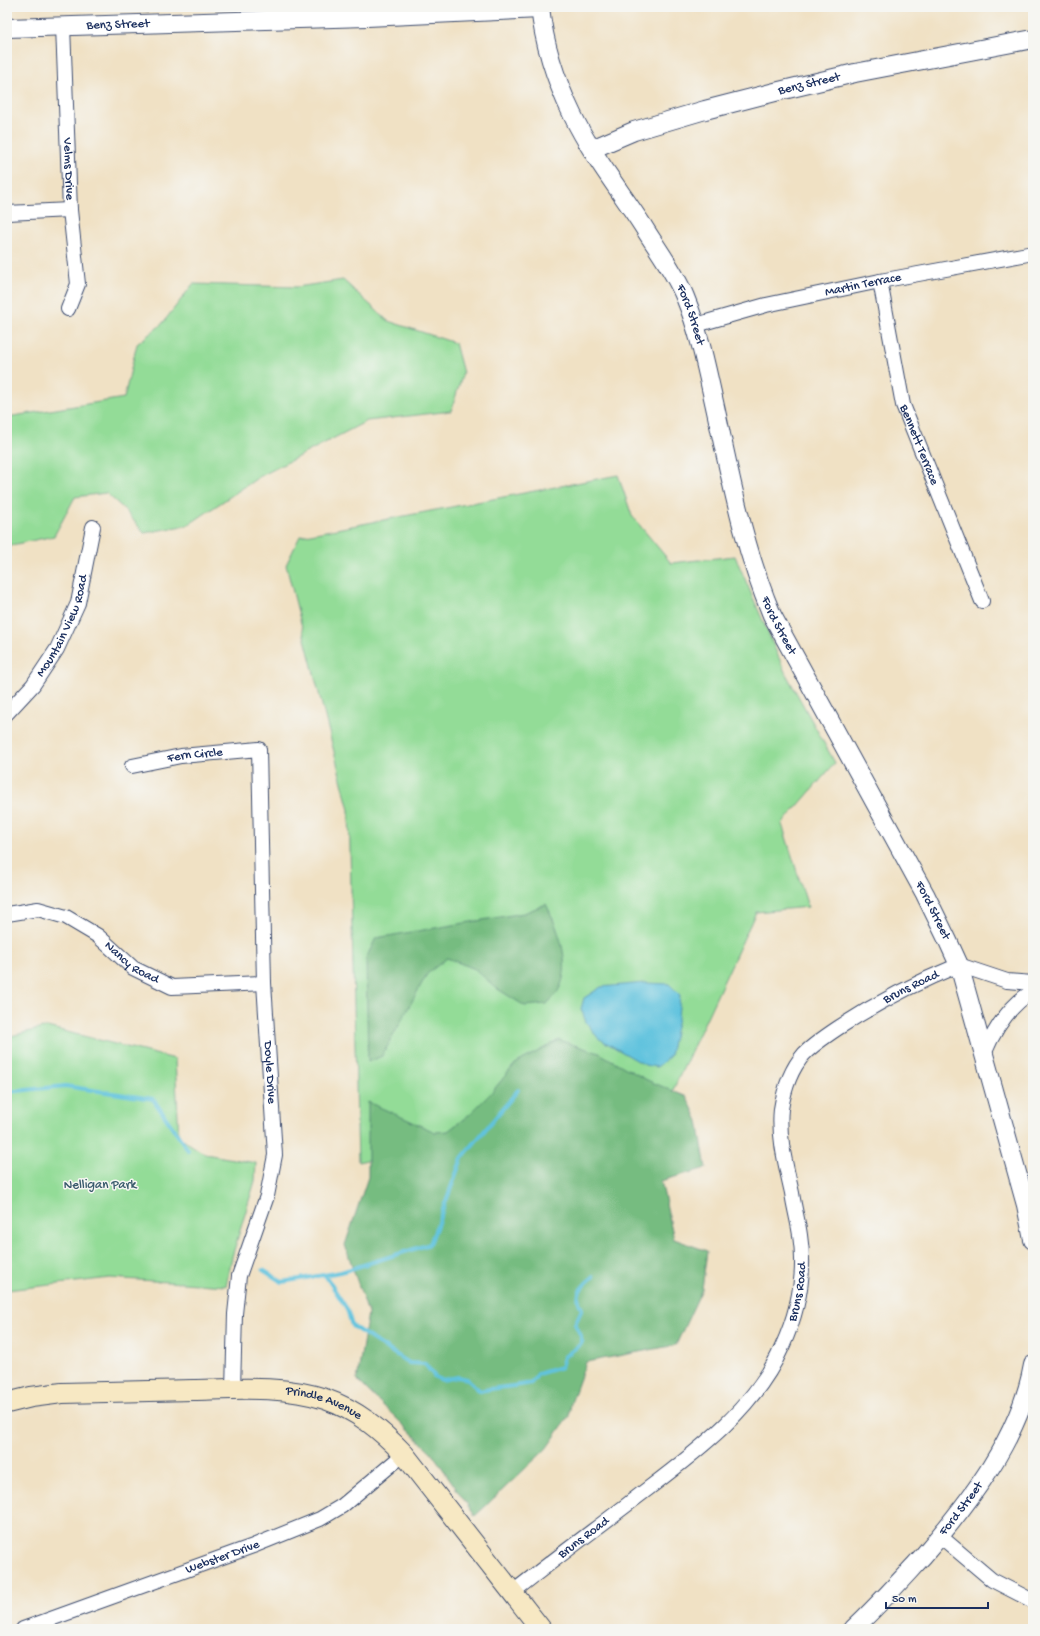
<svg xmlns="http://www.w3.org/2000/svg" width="1040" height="1636" font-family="'Gochi Hand',sans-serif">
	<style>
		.green { fill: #93dc97; stroke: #57867a }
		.forest { fill: #76bc80; stroke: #48766f }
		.water { fill: #60c3de; stroke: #3e799e }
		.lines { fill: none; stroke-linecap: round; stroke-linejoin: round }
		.stream { stroke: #60c3de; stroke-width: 4 }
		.minor-casing { stroke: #3b4a6d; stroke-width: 16 }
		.tertiary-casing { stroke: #3b4a6d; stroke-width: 20 }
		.secondary-casing { stroke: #3b4a6d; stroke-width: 22 }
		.minor { stroke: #fff; stroke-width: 14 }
		.tertiary { stroke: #fff; stroke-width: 18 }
		.secondary { stroke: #f7e8c3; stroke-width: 20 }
		.labels { text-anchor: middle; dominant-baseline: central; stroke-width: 3; stroke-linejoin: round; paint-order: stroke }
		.street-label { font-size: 13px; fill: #1b2f5e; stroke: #f6f6f2 }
		.park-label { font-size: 13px; fill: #395a6c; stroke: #f6f6f2 }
	</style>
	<rect width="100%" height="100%" fill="#f6f6f2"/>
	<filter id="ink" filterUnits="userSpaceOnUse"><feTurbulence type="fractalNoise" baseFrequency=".025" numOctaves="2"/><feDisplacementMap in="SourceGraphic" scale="8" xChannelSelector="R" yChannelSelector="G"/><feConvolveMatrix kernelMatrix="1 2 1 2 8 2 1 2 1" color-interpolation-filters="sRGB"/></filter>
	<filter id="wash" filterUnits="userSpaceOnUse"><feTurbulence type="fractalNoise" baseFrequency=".012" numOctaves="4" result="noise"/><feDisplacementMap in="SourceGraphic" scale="16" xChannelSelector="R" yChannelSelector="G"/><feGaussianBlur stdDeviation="0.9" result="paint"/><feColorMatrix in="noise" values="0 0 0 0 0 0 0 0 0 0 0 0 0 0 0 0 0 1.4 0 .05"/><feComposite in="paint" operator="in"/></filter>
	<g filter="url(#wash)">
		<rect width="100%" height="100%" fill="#f0e1c4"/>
		<g class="green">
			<path d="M 343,280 L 388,321 L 455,343 L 463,373 L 451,411 L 367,421 L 259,477 L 188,525 L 144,533 L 123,508 L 106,493 L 75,497 L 54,536 L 7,546 L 7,417 L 124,398 L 137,344 L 162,324 L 193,284 L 297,287 Z"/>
			<path d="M 618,475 L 632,516 L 671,563 L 735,556 L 785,672 L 835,763 L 782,824 L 808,907 L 756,912 L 667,1103 L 610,1106 L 358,1162 L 349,810 L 286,565 L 300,536 Z"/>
			<path d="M 47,1027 L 175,1059 L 179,1137 L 205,1154 L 256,1163 L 255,1181 L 232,1257 L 226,1286 L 110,1278 L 7,1290 L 7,1037 Z"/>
		</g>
		<g class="forest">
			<path d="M 546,904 C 557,926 572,962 560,987 C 558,993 551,999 547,1004 L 525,1006 L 496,988 L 475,969 L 447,958 L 427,974 L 382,1056 L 368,1062 L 366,958 L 376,938 L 524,913 Z"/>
			<path d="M 559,1040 L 599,1053 L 647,1080 L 687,1097 L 698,1121 L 706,1168 L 661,1181 L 674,1239 L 707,1251 L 702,1289 L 676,1345 L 586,1362 L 571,1403 L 569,1416 L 546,1449 L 475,1516 L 432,1453 L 357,1380 L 368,1313 L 345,1245 L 368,1177 L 368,1102 L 435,1132 L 448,1131 L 470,1114 L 491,1093 L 515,1064 Z"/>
		</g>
		<path class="water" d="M 645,983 L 669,984 L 680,995 L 678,1017 L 670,1056 L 657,1067 L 645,1065 L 598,1038 L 586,1022 L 581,1009 L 584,998 L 601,987 Z"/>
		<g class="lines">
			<g class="stream">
				<path d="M 7,1092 L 65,1086 L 153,1099 L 188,1150"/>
				<path d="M 263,1270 L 282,1282 L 341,1272 L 430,1244 L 462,1158 L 518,1090"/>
				<path d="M 325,1275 L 347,1309 L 352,1326 L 409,1363 L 425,1364 L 435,1377 L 442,1380 L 458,1377 L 467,1379 L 480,1391 C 497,1387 514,1387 531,1383 L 538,1374 L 561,1367 L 564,1357 L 581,1344 L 581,1336 L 575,1324 L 582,1309 C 573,1294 582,1286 593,1277"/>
			</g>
		</g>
	</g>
	<g filter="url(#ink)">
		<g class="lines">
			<defs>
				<g id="minor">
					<path id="s1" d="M 63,26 L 70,210 L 78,284 L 68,309"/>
					<path d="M 7,213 L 70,210"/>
					<path id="s2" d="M 880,281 L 903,405 L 982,601"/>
					<path id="s3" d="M 696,325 L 766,305 L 880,281 L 1033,253"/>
					<path id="s4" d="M 7,713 L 33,685 L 57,649 L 78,603 L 93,527"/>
					<path id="s5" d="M 132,766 L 181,756 L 259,749 L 264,983 L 275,1155 L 267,1196 L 239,1276 L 235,1314 L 233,1389"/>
					<path id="s6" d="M 7,914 L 38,909 L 66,917 L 98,936 L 133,968 L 172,987 L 264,983"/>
					<path d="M 984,1054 C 994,1030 1010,1005 1033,991"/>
					<path d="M 940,1536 L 992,1580 L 1033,1601"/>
					<path id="s7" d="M 513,1592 C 551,1562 590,1533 628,1504 C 685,1460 753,1414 782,1347 C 798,1312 806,1273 800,1235 C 798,1221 794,1207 792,1193 C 786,1166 778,1137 781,1109 C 784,1090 791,1069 804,1054 C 814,1044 826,1036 838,1028 C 875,1004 917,982 959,965 L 1007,981 L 1033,983"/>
					<path id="s8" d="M 23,1629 L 253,1546 L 320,1519 L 342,1506 L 404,1454"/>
				</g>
				<g id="tertiary">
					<path id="s9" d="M 540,7 C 544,44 556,81 572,114 C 591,154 619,189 643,226 C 657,249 675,272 685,297 C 699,331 706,366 714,402 C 730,474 743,547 772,615 L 925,894 L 948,941 L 959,965 L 1026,1205 L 1033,1240"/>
					<path id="s10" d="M 7,28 L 367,17 L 540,9"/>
					<path id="s11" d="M 592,149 L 634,131 L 705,110 L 775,92 L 855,73 L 1033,39"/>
					<path id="s12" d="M 853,1629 C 878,1606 900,1581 923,1556 C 970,1501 1020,1438 1033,1365"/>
				</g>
				<g id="secondary">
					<path id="s13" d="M 7,1403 L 31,1397 L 62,1393 C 106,1392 149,1391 193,1390 C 236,1389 283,1385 325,1399 C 357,1410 381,1430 404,1454 L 541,1629"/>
				</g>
			</defs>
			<use href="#minor" class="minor-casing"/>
			<use href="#tertiary" class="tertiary-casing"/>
			<use href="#secondary" class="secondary-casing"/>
			<use href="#minor" class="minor"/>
			<use href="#tertiary" class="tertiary"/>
			<use href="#secondary" class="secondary"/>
		</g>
	</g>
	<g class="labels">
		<g class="street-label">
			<text stroke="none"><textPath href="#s10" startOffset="111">Benz Street</textPath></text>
			<text stroke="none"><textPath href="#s11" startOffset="227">Benz Street</textPath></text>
			<text stroke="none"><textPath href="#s1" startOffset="143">Velms Drive</textPath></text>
			<text stroke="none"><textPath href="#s3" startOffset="172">Martin Terrace</textPath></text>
			<text stroke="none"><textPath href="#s9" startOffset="346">Ford Street</textPath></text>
			<text stroke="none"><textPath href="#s2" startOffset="169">Bennett Terrace</textPath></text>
			<text stroke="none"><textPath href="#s4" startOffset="105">Mountain View Road</textPath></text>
			<text stroke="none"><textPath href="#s9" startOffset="670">Ford Street</textPath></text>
			<text stroke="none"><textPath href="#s5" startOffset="64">Fern Circle</textPath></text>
			<text stroke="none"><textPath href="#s9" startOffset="994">Ford Street</textPath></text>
			<text stroke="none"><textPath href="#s6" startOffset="141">Nancy Road</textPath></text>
			<text stroke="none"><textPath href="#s7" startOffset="797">Bruns Road</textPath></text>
			<text stroke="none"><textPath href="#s5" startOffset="452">Doyle Drive</textPath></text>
			<text stroke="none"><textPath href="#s7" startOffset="425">Bruns Road</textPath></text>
			<text stroke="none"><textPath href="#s13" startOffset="320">Prindle Avenue</textPath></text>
			<text stroke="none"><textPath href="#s12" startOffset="162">Ford Street</textPath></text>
			<text stroke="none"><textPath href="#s7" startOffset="89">Bruns Road</textPath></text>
			<text stroke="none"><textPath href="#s8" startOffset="212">Webster Drive</textPath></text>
		</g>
		<g class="park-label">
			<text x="100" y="1185">Nelligan Park</text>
		</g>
	</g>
	<rect width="1040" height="1636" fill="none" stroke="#f6f6f2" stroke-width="24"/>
	<path d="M886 1602v6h102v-6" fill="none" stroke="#1b2f5e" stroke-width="2"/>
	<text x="892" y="1602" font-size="12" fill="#1b2f5e" stroke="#f6f6f2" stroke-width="3" paint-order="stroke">50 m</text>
</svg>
